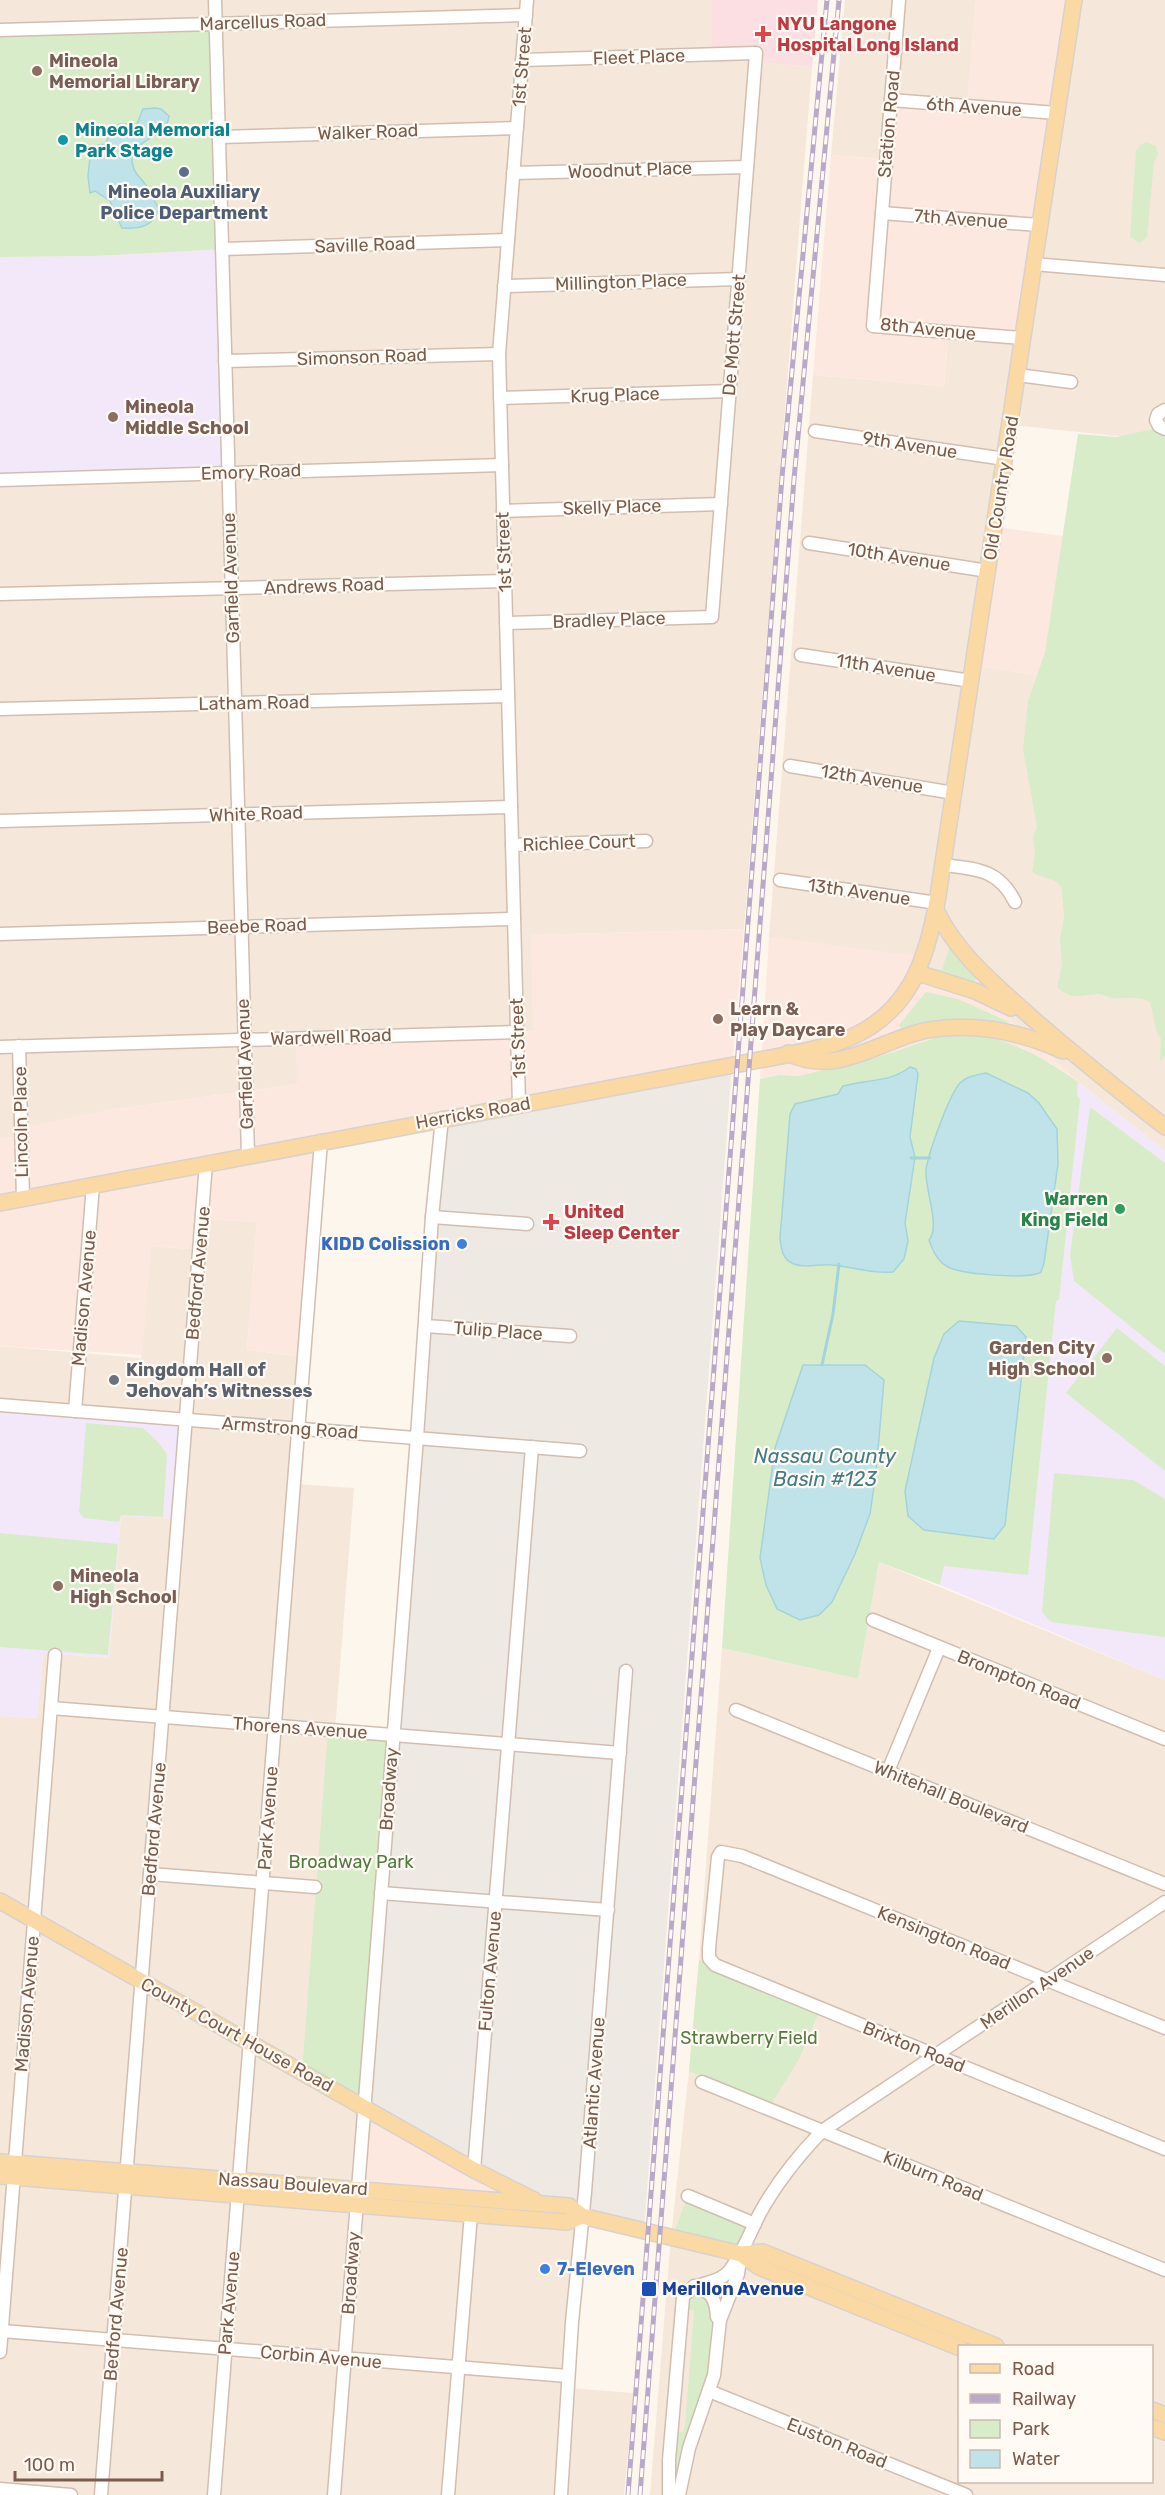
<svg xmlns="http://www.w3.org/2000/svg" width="1165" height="2495" font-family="Rubik,sans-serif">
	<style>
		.residential { fill: #f5e8da; fill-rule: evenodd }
		.commercial { fill: #fde8e0 }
		.industrial { fill: #efe9e4 }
		.education { fill: #f3e8fa }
		.medical { fill: #fbdfe3 }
		.green { fill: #d8ecc9 }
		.water { fill: #bfe3e8; stroke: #a5d3da; stroke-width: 1.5 }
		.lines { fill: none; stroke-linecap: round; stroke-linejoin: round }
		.stream { stroke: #a5d3da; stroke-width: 3 }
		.minor-casing { stroke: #d1beb0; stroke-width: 15 }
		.major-casing { stroke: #dad1cd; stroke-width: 18 }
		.minor { stroke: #fff; stroke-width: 12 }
		.major { stroke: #fbd9a5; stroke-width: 15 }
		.rail-casing { stroke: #b9a8c9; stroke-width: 5 }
		.rail { stroke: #fffaf3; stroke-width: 3; stroke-dasharray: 9; stroke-linecap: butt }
		.health-dot { fill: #e0444e; stroke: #fffaf3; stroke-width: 2 }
		.education-dot { fill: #8d6e63; stroke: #fffaf3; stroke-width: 2 }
		.culture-dot { fill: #0f9aa8; stroke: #fffaf3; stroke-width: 2 }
		.service-dot { fill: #5c6f8a; stroke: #fffaf3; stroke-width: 2 }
		.leisure-dot { fill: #2e9e5b; stroke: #fffaf3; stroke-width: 2 }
		.shop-dot { fill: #3f7fe0; stroke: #fffaf3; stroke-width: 2 }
		.worship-dot { fill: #6b7280; stroke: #fffaf3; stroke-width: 2 }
		.transit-dot { fill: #1a4fb4; stroke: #fffaf3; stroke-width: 2 }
		.labels { text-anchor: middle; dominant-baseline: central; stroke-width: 4.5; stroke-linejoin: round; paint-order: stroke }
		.street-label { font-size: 18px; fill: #7a5c4d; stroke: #fffaf3 }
		.health-label { font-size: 18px; font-weight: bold; fill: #be3a42; stroke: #fffaf3; text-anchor: start }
		.education-label { font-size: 18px; font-weight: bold; fill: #785e54; stroke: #fffaf3; text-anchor: start }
		.culture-label { font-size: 18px; font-weight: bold; fill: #0d838f; stroke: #fffaf3; text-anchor: start }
		.service-label { font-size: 18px; font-weight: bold; fill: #4e5e75; stroke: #fffaf3 }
		.leisure-label { font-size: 18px; font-weight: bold; fill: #27864d; stroke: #fffaf3; text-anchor: end }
		.shop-label { font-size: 18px; font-weight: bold; fill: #366cbe; stroke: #fffaf3; text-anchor: end }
		.worship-label { font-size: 18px; font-weight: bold; fill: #5b616d; stroke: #fffaf3; text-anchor: start }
		.park-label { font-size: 18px; fill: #537a41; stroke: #fffaf3 }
		.transit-label { font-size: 18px; font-weight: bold; fill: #164399; stroke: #fffaf3; text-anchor: start }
		.water-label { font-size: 20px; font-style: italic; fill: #437c86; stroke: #fffaf3 }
	</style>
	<rect width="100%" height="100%" fill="#fdf6ec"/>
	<g class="residential">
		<path d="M 0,0 L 712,0 L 712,55 L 756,53 L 756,62 L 812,67 L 744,929 L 532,935 L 534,1031 L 297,1039 L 298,1084 L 109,1110 L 22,1137 L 0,1138 L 0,480 L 228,473 L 0,30 Z"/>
		<path d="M 845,0 L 976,0 L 967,106 L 886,159 L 831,155 Z"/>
		<path d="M 1074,0 L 1165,0 L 1165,441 L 1011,425 L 976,666 L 1037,675 L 1028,701 L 1060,880 L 1066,937 L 1159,996 L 1165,1033 L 1165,1151 L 1078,1082 L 978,991 L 769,937 L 813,375 L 944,386 L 948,339 Z"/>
		<path d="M 206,1219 L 257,1222 L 247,1350 L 304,1357 L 294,1484 L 354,1488 L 335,1730 L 364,2106 L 357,2205 L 583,2216 L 568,2388 L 634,2393 L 624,2495 L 0,2495 L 0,1716 L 37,1718 L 43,1653 L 109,1658 L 121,1516 L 0,1405 L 0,1346 L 141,1358 L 151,1246 L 204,1250 Z"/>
		<path d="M 879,1562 L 1165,1680 L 1165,2495 L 650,2495 L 671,2236 L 689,2071 L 699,1960 L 722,1648 L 858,1679 ZM 960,2346 L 1152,2346 L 1152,2482 L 960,2482 Z"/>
	</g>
	<g class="commercial">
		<path d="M 976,0 L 1074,0 L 1021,344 L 948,339 L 944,386 L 813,375 L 831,155 L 886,159 L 891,100 L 967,106 Z"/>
		<path d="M 996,527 L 1063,536 L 1045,652 L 1037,675 L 975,666 Z"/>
		<path d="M 744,929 L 732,1065 L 321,1142 L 304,1357 L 247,1350 L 257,1222 L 207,1219 L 204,1250 L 151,1246 L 142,1355 L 0,1346 L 0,1138 L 21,1137 L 21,1128 L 109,1110 L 297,1084 L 296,1039 L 533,1031 L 531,935 Z"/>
		<path d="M 769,937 L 924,957 L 918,974 L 978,991 L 1078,1082 L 1052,1064 L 1020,1047 L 944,1035 L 875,1058 L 798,1076 L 779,1075 L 760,1079 Z"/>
		<path d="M 364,2106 L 539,2203 L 358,2189 Z"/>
	</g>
	<path class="industrial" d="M 732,1065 L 644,2230 L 539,2203 L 364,2106 L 443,1119 Z"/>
	<g class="education">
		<path d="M 222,249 L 229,473 L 0,480 L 0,257 L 94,256 Z"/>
		<path d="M 1078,1082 L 1165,1151 L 1165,1680 L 940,1585 L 944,1566 L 1028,1574 Z"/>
		<path d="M 0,1405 L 185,1421 L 177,1519 L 121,1516 L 109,1658 L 43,1653 L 37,1718 L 0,1716 Z"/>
	</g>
	<path class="medical" d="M 712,0 L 818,0 L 812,67 L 756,62 L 756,54 L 712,55 Z"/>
	<g class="green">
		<path d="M 216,24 L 222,249 L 94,256 L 0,257 L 0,30 Z"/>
		<path d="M 1146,142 L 1156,146 L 1158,154 L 1154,162 L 1147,237 L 1140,243 L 1130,237 L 1136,151 L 1140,145 Z"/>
		<path d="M 1153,429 L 1165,431 L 1165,1056 L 1160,1061 L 1161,1039 L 1157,1033 L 1150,1002 C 1138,995 1125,999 1112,998 C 1107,997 1103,994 1098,994 C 1082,995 1072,1001 1057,987 L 1062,965 L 1060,939 L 1064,917 L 1061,887 L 1055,881 L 1035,874 L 1032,871 L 1035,854 L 1033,837 L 1037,827 L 1023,749 L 1028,701 L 1045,652 L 1078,434 L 1117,437 Z"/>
		<path d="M 950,946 L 956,956 L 977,978 L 973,983 L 937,971 L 937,969 L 942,970 Z"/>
		<path d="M 926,992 L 958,999 L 1009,1022 L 1006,1028 L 902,1030 L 899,1025 Z"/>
		<path d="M 944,1035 C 957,1035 973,1034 986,1037 C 1021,1044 1049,1062 1078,1082 L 1077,1096 L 1080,1099 L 1059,1300 L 1056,1301 L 1028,1575 L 944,1566 L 940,1585 L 879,1562 L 858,1679 L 722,1648 L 760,1079 L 779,1075 L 798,1076 L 875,1058 Z"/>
		<path d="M 1090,1107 L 1165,1163 L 1165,1354 L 1074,1281 L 1070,1255 Z"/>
		<path d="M 1117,1328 L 1165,1366 L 1165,1471 L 1066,1393 Z"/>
		<path d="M 86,1423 L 143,1428 L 157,1441 L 167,1454 L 163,1517 L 121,1515 L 119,1522 L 84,1518 L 79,1512 Z"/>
		<path d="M 1054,1473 L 1133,1480 L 1165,1499 L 1165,1637 L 1051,1622 L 1042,1612 Z"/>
		<path d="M 0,1533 L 118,1544 L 108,1655 L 0,1647 Z"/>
		<path d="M 328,1730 L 393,1735 L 364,2106 L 302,2072 Z"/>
		<path d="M 699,1960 L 820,2010 L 799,2059 L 771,2105 L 689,2071 Z"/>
		<path d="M 688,2196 L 755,2224 L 741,2254 L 672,2237 Z"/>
		<path d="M 698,2292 L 713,2306 L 709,2367 L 687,2439 L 676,2482 L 672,2480 L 675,2432 L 683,2432 L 685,2426 L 694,2311 L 685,2309 L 689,2296 Z"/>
	</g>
	<g class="water">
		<path d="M 155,108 L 161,109 L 169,116 C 167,141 122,139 134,169 C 136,175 142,179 145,184 C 151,191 154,201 159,209 C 153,227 139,229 122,228 L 110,201 L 95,191 L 90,193 L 88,176 L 90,157 L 96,154 L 98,145 L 106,144 L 110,129 L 120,124 L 137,124 L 143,109 Z"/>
		<path d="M 910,1067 L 916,1069 L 918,1074 L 910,1137 L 915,1157 L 905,1223 L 908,1241 L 904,1259 L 893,1272 C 869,1274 854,1267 832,1265 C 819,1263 803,1270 790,1262 C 782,1257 781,1247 780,1238 L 790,1114 L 795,1104 L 838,1094 L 843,1086 C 867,1079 889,1083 910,1067 Z"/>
		<path d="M 986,1073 L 1028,1093 L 1039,1103 L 1057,1129 L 1058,1164 L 1044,1263 L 1041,1272 C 1028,1280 961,1274 948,1267 C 937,1261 933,1251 929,1240 C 941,1226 924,1188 926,1169 C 929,1152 949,1095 960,1083 C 967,1076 977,1075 986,1073 Z"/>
		<path d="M 959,1321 L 1016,1326 L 1026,1337 L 1005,1525 L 994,1539 L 924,1530 L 908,1516 L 905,1491 L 934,1358 L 944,1334 Z"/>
		<path d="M 803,1365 L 865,1365 L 884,1380 L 876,1473 L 870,1514 L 855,1554 L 832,1602 L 819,1615 L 800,1620 L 777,1609 L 766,1585 L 760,1558 L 775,1448 Z"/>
	</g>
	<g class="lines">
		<g class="stream">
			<path d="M 911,1158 L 930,1158"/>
			<path d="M 822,1365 L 833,1314 L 839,1264"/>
		</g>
		<defs>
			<g id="minor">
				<path d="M 215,0 L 248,1155"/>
				<path d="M 899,0 L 873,326 L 1022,338"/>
				<path d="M 0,30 L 526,15"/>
				<path d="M 891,100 L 1056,113"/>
				<path d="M 219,137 L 517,128"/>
				<path d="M 513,173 L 747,167"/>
				<path d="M 882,213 L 1039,225"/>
				<path d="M 222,249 L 508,240"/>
				<path d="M 1033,264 L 1165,275"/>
				<path d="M 504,286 L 739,279"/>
				<path d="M 225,361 L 499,354"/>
				<path d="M 1018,375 L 1071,382"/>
				<path d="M 500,398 L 730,391"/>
				<path d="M 1165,410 L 1158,414 L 1156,420 L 1159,426 L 1165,429"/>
				<path d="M 815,431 L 1005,459"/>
				<path d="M 0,480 L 502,465"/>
				<path d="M 503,511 L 721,504"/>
				<path d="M 809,543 L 988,571"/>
				<path d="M 0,594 L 505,581"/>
				<path d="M 506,623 L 712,617 L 756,53 L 522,60"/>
				<path d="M 801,655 L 971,681"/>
				<path d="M 0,709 L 508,696"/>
				<path d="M 790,766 L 954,793"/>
				<path d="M 0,821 L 511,807"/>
				<path d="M 512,845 L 646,841"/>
				<path d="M 943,865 C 976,869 999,869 1015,902"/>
				<path d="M 780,880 L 937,903"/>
				<path d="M 0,934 L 514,919"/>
				<path d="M 19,1046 L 23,1198"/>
				<path d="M 0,1047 L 517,1032"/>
				<path d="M 519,1105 L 499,354 L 527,0"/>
				<path d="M 432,1217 L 527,1224"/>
				<path d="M 425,1326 L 570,1336"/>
				<path d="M 0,1405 L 580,1451"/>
				<path d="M 75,1411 L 93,1185"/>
				<path d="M 873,1620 L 1165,1739"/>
				<path d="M 51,1708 L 620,1753"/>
				<path d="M 736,1710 L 1165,1884"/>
				<path d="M 888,1771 L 939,1648"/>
				<path d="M 150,1874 L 315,1887"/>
				<path d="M 381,1893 L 608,1910"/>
				<path d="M 1165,2028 L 742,1856 L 721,1852 L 718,1857 L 709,1948 L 709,1958 L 715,1965 L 1165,2149"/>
				<path d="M 702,2082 L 1165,2270"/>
				<path d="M 474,2170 L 532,1447"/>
				<path d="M 688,2196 L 755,2224"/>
				<path d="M 694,2286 C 712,2291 716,2300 717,2317"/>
				<path d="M 2,2331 L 568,2376"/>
				<path d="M 0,2352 L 55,1655"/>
				<path d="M 709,2391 L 966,2495"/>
				<path d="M 0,2489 L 71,2495"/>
				<path d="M 101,2495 L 206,1163"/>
				<path d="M 214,2495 L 321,1141"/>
				<path d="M 334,2495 L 417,1437 L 432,1217 L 442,1118"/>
				<path d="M 448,2495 L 471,2214"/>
				<path d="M 561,2495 L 572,2322 L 585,2192 L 626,1671"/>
				<path d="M 669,2495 L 669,2460 L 683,2297 C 694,2280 718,2286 730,2270 C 743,2253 750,2232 760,2213 C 777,2182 798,2156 822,2131 L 1165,1902"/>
				<path d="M 679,2495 L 689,2448 L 714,2375 L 720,2320 L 738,2274 L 740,2258"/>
			</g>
			<g id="major">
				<path d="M 936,910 C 956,952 990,980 1023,1010 C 1069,1051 1117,1089 1165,1127"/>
				<path d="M 918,973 L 975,991 L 1011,1008"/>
				<path d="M 788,1053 C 838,1078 880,1039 928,1030 C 974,1022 1021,1032 1063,1051"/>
				<path d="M 0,1203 L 739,1064 C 771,1057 812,1052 842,1041 C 909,1016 927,961 938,896 L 1074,0"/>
				<path d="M 0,1901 L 474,2170 L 534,2200"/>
				<path d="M 0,2162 L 569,2206 L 582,2216 L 741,2254 L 759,2267 L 960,2348"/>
				<path d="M 0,2176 L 567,2222 L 582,2216"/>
				<path d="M 741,2254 L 763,2252 L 996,2346"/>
				<path d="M 1152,2410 L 1165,2415"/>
				<path d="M 1152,2427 L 1165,2432"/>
			</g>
		</defs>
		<use href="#minor" class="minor-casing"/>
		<use href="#major" class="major-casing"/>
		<use href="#minor" class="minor"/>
		<use href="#major" class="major"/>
		<defs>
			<g id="rail">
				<path d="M 628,2495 L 782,477 L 827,0"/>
				<path d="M 640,2495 L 794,479 L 839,0"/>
			</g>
		</defs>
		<use href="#rail" class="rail-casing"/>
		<use href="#rail" class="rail"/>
	</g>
	<g class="health-dot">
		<path d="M760 25h6v6h6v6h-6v6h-6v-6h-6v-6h6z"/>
		<path d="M548 1213h6v6h6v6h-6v6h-6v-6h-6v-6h6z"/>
	</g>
	<g class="education-dot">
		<circle cx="37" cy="71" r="6"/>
		<circle cx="113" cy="417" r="6"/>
		<circle cx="718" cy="1019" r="6"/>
		<circle cx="1107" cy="1358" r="6"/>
		<circle cx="58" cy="1586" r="6"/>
	</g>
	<circle class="culture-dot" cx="63" cy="140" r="6"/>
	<circle class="service-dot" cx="184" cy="172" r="6"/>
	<circle class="leisure-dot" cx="1120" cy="1209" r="6"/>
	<g class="shop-dot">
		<circle cx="462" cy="1244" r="6"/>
		<circle cx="545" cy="2269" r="6"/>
	</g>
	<circle class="worship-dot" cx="114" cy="1380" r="6"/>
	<rect class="transit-dot" x="641" y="2281" width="16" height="16" rx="3"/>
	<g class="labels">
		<g class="street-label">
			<text transform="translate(263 22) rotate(-2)">Marcellus Road</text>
			<text transform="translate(639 57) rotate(-2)">Fleet Place</text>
			<text transform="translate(522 67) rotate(-85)">1st Street</text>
			<text transform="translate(974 107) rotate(4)">6th Avenue</text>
			<text transform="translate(889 124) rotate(-85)">Station Road</text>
			<text transform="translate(368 132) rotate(-2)">Walker Road</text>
			<text transform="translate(630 170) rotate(-2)">Woodnut Place</text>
			<text transform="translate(961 219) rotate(4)">7th Avenue</text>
			<text transform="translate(365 245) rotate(-2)">Saville Road</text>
			<text transform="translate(621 282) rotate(-2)">Millington Place</text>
			<text transform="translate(928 329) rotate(6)">8th Avenue</text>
			<text transform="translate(734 335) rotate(-85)">De Mott Street</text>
			<text transform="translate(362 357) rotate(-2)">Simonson Road</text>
			<text transform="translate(615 395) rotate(-2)">Krug Place</text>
			<text transform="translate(910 445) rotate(9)">9th Avenue</text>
			<text transform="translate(251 472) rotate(-2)">Emory Road</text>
			<text transform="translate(1001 488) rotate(-81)">Old Country Road</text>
			<text transform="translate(612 507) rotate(-2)">Skelly Place</text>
			<text transform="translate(504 552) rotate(-92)">1st Street</text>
			<text transform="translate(899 557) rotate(9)">10th Avenue</text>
			<text transform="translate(231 578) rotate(-92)">Garfield Avenue</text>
			<text transform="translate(324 586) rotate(-2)">Andrews Road</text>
			<text transform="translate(609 620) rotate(-2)">Bradley Place</text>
			<text transform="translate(886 668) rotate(9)">11th Avenue</text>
			<text transform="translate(254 703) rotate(-1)">Latham Road</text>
			<text transform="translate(872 779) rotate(9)">12th Avenue</text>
			<text transform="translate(256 814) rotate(-2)">White Road</text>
			<text transform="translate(579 843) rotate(-2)">Richlee Court</text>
			<text transform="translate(859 892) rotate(8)">13th Avenue</text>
			<text transform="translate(257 926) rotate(-2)">Beebe Road</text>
			<text transform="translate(331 1037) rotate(-2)">Wardwell Road</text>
			<text transform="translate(518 1038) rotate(-92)">1st Street</text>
			<text transform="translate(245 1064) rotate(-92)">Garfield Avenue</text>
			<text transform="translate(473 1113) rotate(-10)">Herricks Road</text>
			<text transform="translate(21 1122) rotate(-91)">Lincoln Place</text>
			<text transform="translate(198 1273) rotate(-85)">Bedford Avenue</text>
			<text transform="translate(84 1298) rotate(-85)">Madison Avenue</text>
			<text transform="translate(498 1331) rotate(4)">Tulip Place</text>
			<text transform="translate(290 1428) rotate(4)">Armstrong Road</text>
			<text transform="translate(1019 1680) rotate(22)">Brompton Road</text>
			<text transform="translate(300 1728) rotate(4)">Thorens Avenue</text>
			<text transform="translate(389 1789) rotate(-86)">Broadway</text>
			<text transform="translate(951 1797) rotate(22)">Whitehall Boulevard</text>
			<text transform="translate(268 1818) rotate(-86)">Park Avenue</text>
			<text transform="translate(154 1829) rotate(-85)">Bedford Avenue</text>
			<text transform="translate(944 1938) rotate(22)">Kensington Road</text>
			<text transform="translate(490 1971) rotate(-85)">Fulton Avenue</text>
			<text transform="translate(1037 1988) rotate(-34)">Merillon Avenue</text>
			<text transform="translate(27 2004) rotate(-85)">Madison Avenue</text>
			<text transform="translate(237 2035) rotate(29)">County Court House Road</text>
			<text transform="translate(914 2047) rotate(22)">Brixton Road</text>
			<text transform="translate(594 2083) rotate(-86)">Atlantic Avenue</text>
			<text transform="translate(933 2176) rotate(22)">Kilburn Road</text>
			<text transform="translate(293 2184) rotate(4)">Nassau Boulevard</text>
			<text transform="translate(351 2273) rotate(-86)">Broadway</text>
			<text transform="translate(229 2303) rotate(-85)">Park Avenue</text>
			<text transform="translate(116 2314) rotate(-85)">Bedford Avenue</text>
			<text transform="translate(321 2357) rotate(5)">Corbin Avenue</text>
			<text transform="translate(837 2443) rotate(22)">Euston Road</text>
		</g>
		<g class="health-label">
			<text x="777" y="24">NYU Langone<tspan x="777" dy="21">Hospital Long Island</tspan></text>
			<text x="564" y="1212">United<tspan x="564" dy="21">Sleep Center</tspan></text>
		</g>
		<g class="education-label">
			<text x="49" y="61">Mineola<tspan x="49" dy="21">Memorial Library</tspan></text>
			<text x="125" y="407">Mineola<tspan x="125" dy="21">Middle School</tspan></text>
			<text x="730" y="1009">Learn &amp;<tspan x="730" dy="21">Play Daycare</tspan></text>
			<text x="1095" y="1348" text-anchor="end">Garden City<tspan x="1095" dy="21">High School</tspan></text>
			<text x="70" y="1576">Mineola<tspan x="70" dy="21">High School</tspan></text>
		</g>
		<g class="culture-label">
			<text x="75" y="130">Mineola Memorial<tspan x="75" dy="21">Park Stage</tspan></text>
		</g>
		<g class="service-label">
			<text x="184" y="192">Mineola Auxiliary<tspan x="184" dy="21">Police Department</tspan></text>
		</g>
		<g class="leisure-label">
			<text x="1108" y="1199">Warren<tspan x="1108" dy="21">King Field</tspan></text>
		</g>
		<g class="shop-label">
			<text x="450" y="1244">KIDD Colission</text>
			<text x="557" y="2269" text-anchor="start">7-Eleven</text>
		</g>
		<g class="worship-label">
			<text x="126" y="1370">Kingdom Hall of<tspan x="126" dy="21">Jehovah’s Witnesses</tspan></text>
		</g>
		<g class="park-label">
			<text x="351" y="1862">Broadway Park</text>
			<text x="749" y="2038">Strawberry Field</text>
		</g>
		<g class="transit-label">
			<text x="662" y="2289">Merillon Avenue</text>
		</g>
		<g class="water-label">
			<text x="825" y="1456">Nassau County<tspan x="825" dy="23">Basin #123</tspan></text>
		</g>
	</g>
	<rect x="958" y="2345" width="195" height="138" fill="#fffaf3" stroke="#cabbb1" stroke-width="1.5"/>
	<rect x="970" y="2364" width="30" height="9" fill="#fbd9a5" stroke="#cabbb1" stroke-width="1.5"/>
	<text x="1012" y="2375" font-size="18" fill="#7a5c4d">Road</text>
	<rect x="970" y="2394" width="30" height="9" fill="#b9a8c9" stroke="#cabbb1" stroke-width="1.5"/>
	<text x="1012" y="2405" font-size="18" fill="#7a5c4d">Railway</text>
	<rect x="970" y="2420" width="30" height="18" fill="#d8ecc9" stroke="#cabbb1" stroke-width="1.5"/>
	<text x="1012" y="2435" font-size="18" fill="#7a5c4d">Park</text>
	<rect x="970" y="2450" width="30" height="18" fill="#bfe3e8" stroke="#cabbb1" stroke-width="1.5"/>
	<text x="1012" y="2465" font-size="18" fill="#7a5c4d">Water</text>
	<path d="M15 2471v9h147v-9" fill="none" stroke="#7a5c4d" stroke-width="3"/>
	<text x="24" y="2471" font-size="18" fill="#7a5c4d" stroke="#fffaf3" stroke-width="4.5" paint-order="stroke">100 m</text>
</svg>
